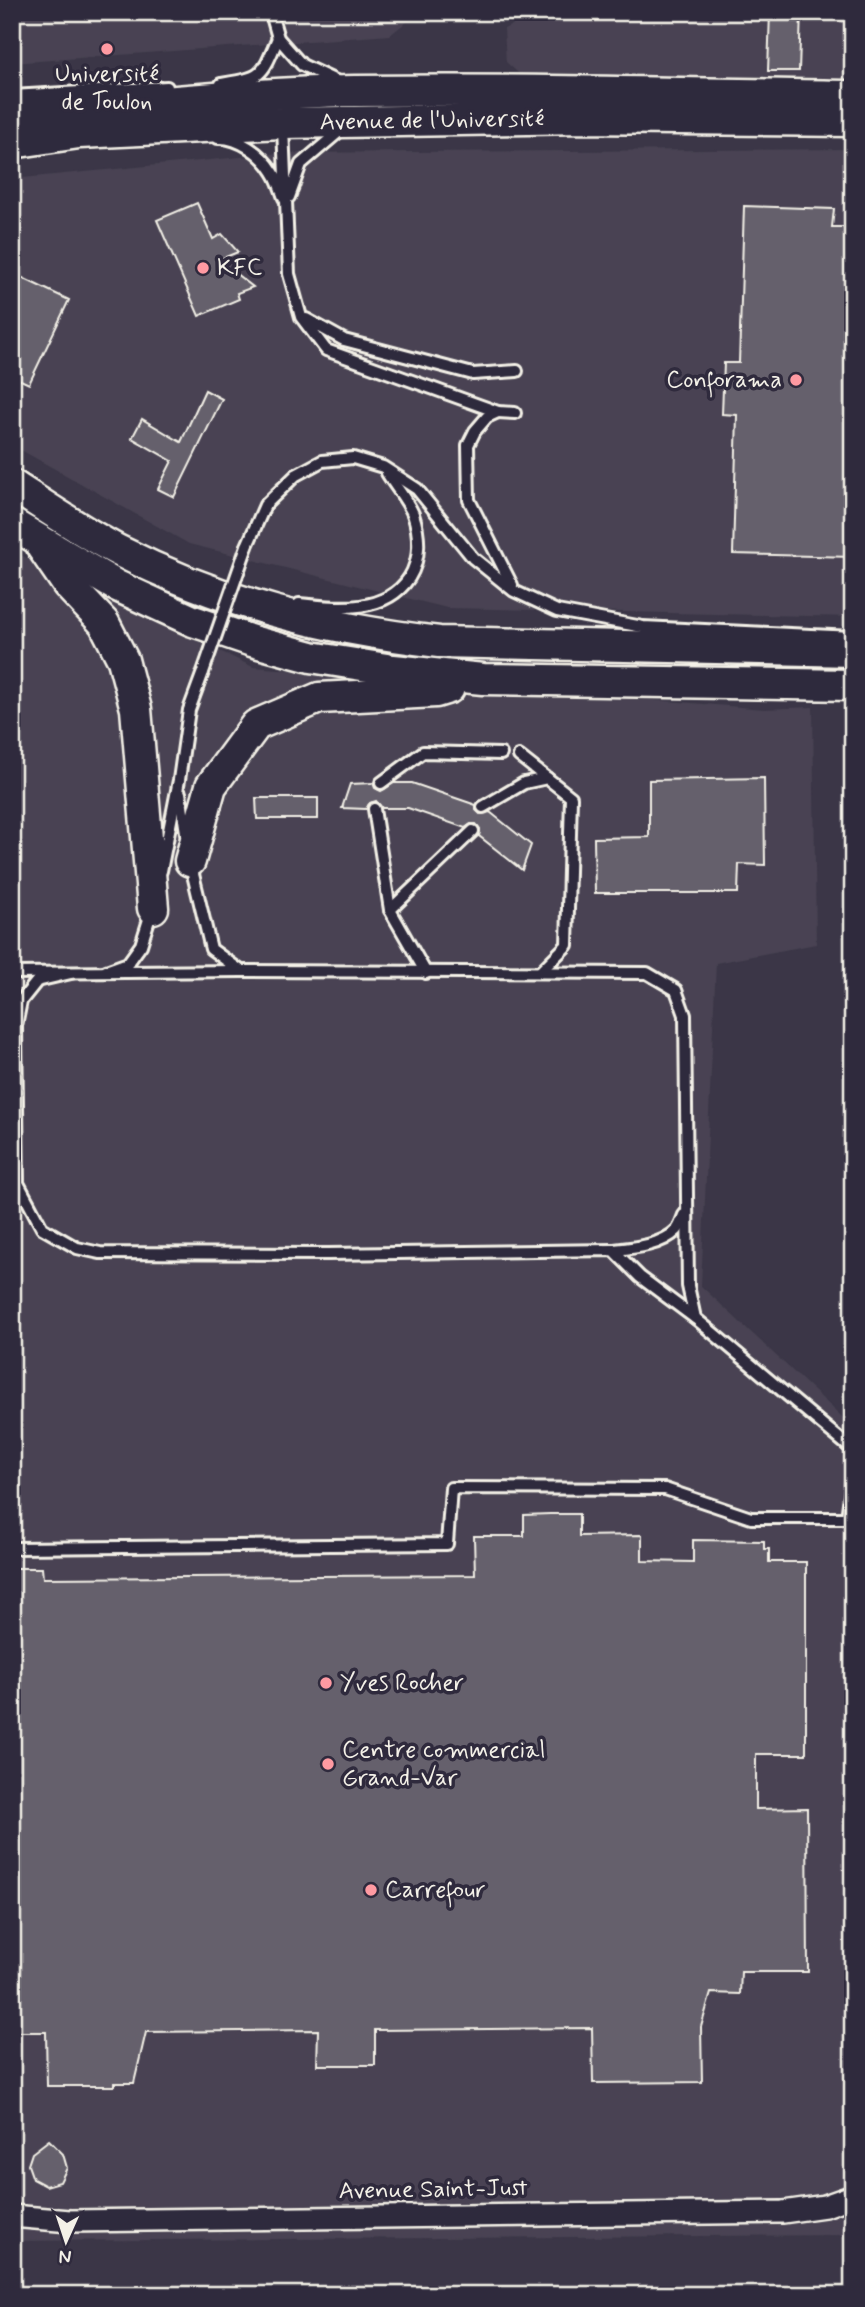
<svg xmlns="http://www.w3.org/2000/svg" width="865" height="2307" font-family="Mynerve,sans-serif">
	<style>
		.built { fill: #484352 }
		.building { fill: #65616c; stroke: #f4f1e8; stroke-width: 2 }
		.lines { fill: none; stroke-linecap: round; stroke-linejoin: round }
		.service-casing { stroke: #f4f1e8; stroke-width: 16 }
		.minor-casing { stroke: #f4f1e8; stroke-width: 26 }
		.secondary-casing { stroke: #f4f1e8; stroke-width: 35 }
		.service { stroke: #2f2a3d; stroke-width: 10 }
		.minor { stroke: #2f2a3d; stroke-width: 21 }
		.secondary { stroke: #2f2a3d; stroke-width: 30 }
		.service-bridge-casing { stroke: #f4f1e8; stroke-width: 16; stroke-linecap: butt }
		.service-bridge { stroke: #2f2a3d; stroke-width: 10 }
		.poi-dot { fill: #ff9aa2; stroke: #2f2a3d; stroke-width: 2.5 }
		.labels { text-anchor: middle; dominant-baseline: central; stroke-width: 7; stroke-linejoin: round; paint-order: stroke }
		.poi-label { font-size: 24px; fill: #f4f1e8; stroke: #2f2a3d; text-anchor: start }
		.street-label { font-size: 24px; fill: #f4f1e8; stroke: #2f2a3d }
	</style>
	<rect width="100%" height="100%" fill="#3b3647"/>
	<filter id="ink" filterUnits="userSpaceOnUse"><feTurbulence type="fractalNoise" baseFrequency=".0143" numOctaves="2"/><feDisplacementMap in="SourceGraphic" scale="14" xChannelSelector="R" yChannelSelector="G"/><feConvolveMatrix kernelMatrix="1 2 1 2 8 2 1 2 1" color-interpolation-filters="sRGB"/></filter>
	<g filter="url(#ink)">
		<g class="built">
			<path d="M 12,12 L 419,12 L 390,35 L 12,63 Z"/>
			<path d="M 537,12 L 853,12 L 853,85 L 526,80 L 506,62 L 504,29 Z"/>
			<path d="M 853,149 L 853,617 L 447,608 L 189,544 L 12,445 L 12,179 L 281,153 Z"/>
			<path d="M 12,551 L 253,667 L 764,709 L 813,707 L 816,944 L 716,963 L 701,1286 L 853,1427 L 853,2235 L 12,2241 Z"/>
		</g>
		<g class="building">
			<path d="M 770,12 L 801,12 L 799,71 L 768,71 Z"/>
			<path d="M 197,203 L 213,239 L 222,234 L 238,252 L 218,260 L 253,287 L 237,293 L 239,299 L 199,316 L 157,220 Z"/>
			<path d="M 744,206 L 834,209 L 832,227 L 853,227 L 853,557 L 733,554 L 737,415 L 722,414 L 724,363 L 739,363 Z"/>
			<path d="M 12,273 L 69,300 L 29,384 L 12,376 Z"/>
			<path d="M 205,390 L 222,399 L 174,497 L 158,489 L 172,461 L 132,438 L 142,419 L 181,442 Z"/>
			<path d="M 764,778 L 765,865 L 739,864 L 738,893 L 595,893 L 594,838 L 649,837 L 649,780 Z"/>
			<path d="M 373,783 L 375,788 L 381,791 L 394,783 L 412,783 L 476,805 L 476,810 L 480,814 L 490,812 L 531,845 L 522,870 L 479,836 L 480,829 L 476,824 L 471,824 L 465,828 L 408,808 L 382,808 L 376,801 L 370,803 L 366,809 L 342,808 L 350,784 Z"/>
			<path d="M 256,798 L 318,798 L 318,819 L 257,819 Z"/>
			<path d="M 550,1514 L 579,1514 L 579,1536 L 642,1535 L 642,1561 L 693,1562 L 693,1540 L 764,1541 L 764,1549 L 769,1549 L 769,1562 L 806,1562 L 806,1754 L 756,1754 L 756,1809 L 807,1808 L 808,1972 L 741,1972 L 740,1994 L 711,1993 L 701,2027 L 702,2082 L 593,2083 L 592,2028 L 375,2030 L 375,2065 L 317,2065 L 318,2030 L 146,2032 L 134,2083 L 114,2083 L 114,2086 L 47,2086 L 46,2032 L 12,2032 L 12,1568 L 42,1568 L 43,1578 L 475,1575 L 474,1536 L 524,1536 L 524,1515 Z"/>
			<path d="M 49,2140 L 63,2154 L 67,2168 L 60,2182 L 46,2186 L 33,2179 L 28,2165 L 32,2153 Z"/>
		</g>
		<g class="lines">
			<defs>
				<g id="service">
					<path d="M 271,13 L 278,38 L 302,65 L 338,82"/>
					<path d="M 221,84 C 263,77 261,78 278,38"/>
					<path d="M 12,96 L 167,87"/>
					<path d="M 283,127 L 289,274 L 301,317 L 326,350 L 498,412 L 515,413"/>
					<path d="M 218,138 C 239,137 262,154 273,172 C 278,179 281,189 284,198"/>
					<path d="M 289,197 L 301,164 L 341,130"/>
					<path d="M 306,319 L 344,340 L 473,374 L 517,371"/>
					<path d="M 498,412 L 487,417 L 475,431 L 468,445 L 469,500 L 512,585"/>
					<path d="M 247,546 L 265,505 L 296,475 L 322,461 L 353,458 L 383,467 L 417,489 L 473,558 L 514,591 L 557,611 L 643,627 L 853,637"/>
					<path d="M 299,604 C 337,608 385,614 409,578 C 421,559 420,535 413,514 C 407,500 395,486 387,473"/>
					<path d="M 519,756 L 571,797 L 567,945 L 540,972"/>
					<path d="M 381,783 L 423,752 L 501,754"/>
					<path d="M 180,793 L 187,839"/>
					<path d="M 483,807 L 524,783 L 547,778"/>
					<path d="M 374,809 L 390,910 L 426,973"/>
					<path d="M 190,862 L 211,949 L 241,971"/>
					<path d="M 161,871 L 179,780 L 189,710 L 203,672"/>
					<path d="M 390,910 L 473,831"/>
					<path d="M 106,971 L 128,963 L 141,945 L 152,910"/>
					<path d="M 12,973 L 241,971 L 647,973 L 676,990 L 685,1015 L 688,1286 L 695,1318"/>
					<path d="M 71,973 L 37,981 L 21,1001 L 16,1026 L 18,1183 L 42,1228 L 77,1248 L 100,1253 L 328,1254 L 613,1250 L 640,1277 L 695,1318 L 853,1450"/>
					<path d="M 613,1250 C 633,1248 661,1246 677,1230 C 680,1226 682,1220 684,1215"/>
					<path d="M 12,1548 L 447,1544 L 451,1488 L 665,1489 L 751,1518 L 847,1518 L 853,1473"/>
				</g>
				<path id="minor" d="M 12,2216 L 70,2221 L 783,2212 L 825,2206 L 853,2196"/>
				<g id="secondary">
					<path d="M 12,115 C 126,106 241,93 355,91 C 521,89 687,93 853,96"/>
					<path d="M 12,143 L 79,133 L 283,123 L 583,118 L 853,121"/>
					<path d="M 12,485 C 46,507 81,531 117,550 C 224,604 321,628 439,642 L 853,651"/>
					<path d="M 12,524 L 115,585 L 193,621 L 252,641 L 311,657 L 393,670 L 483,679 L 853,685"/>
					<path d="M 42,547 L 68,585 L 104,623 L 123,660 L 136,709 L 153,908"/>
					<path d="M 190,861 L 211,786 L 256,725 L 319,698 L 436,692 L 449,688"/>
				</g>
			</defs>
			<use href="#service" class="service-casing"/>
			<use href="#minor" class="minor-casing"/>
			<use href="#secondary" class="secondary-casing"/>
			<use href="#service" class="service"/>
			<use href="#minor" class="minor"/>
			<use href="#secondary" class="secondary"/>
			<defs>
				<path id="service-bridge" d="M 203,672 L 247,546"/>
			</defs>
			<use href="#service-bridge" class="service-bridge-casing"/>
			<use href="#service-bridge" class="service-bridge"/>
		</g>
	</g>
	<g class="poi-dot">
		<circle cx="107" cy="49" r="7"/>
		<circle cx="203" cy="268" r="7"/>
		<circle cx="796" cy="380" r="7"/>
		<circle cx="326" cy="1683" r="7"/>
		<circle cx="328" cy="1764" r="7"/>
		<circle cx="371" cy="1890" r="7"/>
	</g>
	<g class="labels">
		<g class="poi-label">
			<text x="107" y="74" text-anchor="middle">Université<tspan x="107" dy="28">de Toulon</tspan></text>
			<text x="217" y="268">KFC</text>
			<text x="782" y="380" text-anchor="end">Conforama</text>
			<text x="340" y="1683">Yves Rocher</text>
			<text x="342" y="1750">Centre commercial<tspan x="342" dy="28">Grand-Var</tspan></text>
			<text x="385" y="1890">Carrefour</text>
		</g>
		<g class="street-label">
			<text transform="translate(432 121) rotate(-1)">Avenue de l'Université</text>
			<text transform="translate(433 2190) rotate(-1)">Avenue Saint-Just</text>
		</g>
	</g>
	<rect width="865" height="2307" fill="none" stroke="#2f2a3d" stroke-width="42"/>
	<rect x="21" y="21" width="823" height="2265" fill="none" stroke="#f4f1e8" stroke-width="2.5" filter="url(#ink)"/>
	<g transform="translate(66 2241) rotate(183)" stroke="#2f2a3d" stroke-width="5" paint-order="stroke">
	<path d="M0-5L12 26L0 18L-12 26Z" fill="#f4f1e8"/>
	<text y="-10" font-size="19" font-weight="bold" text-anchor="middle" fill="#f4f1e8">N</text>
	</g>
</svg>
